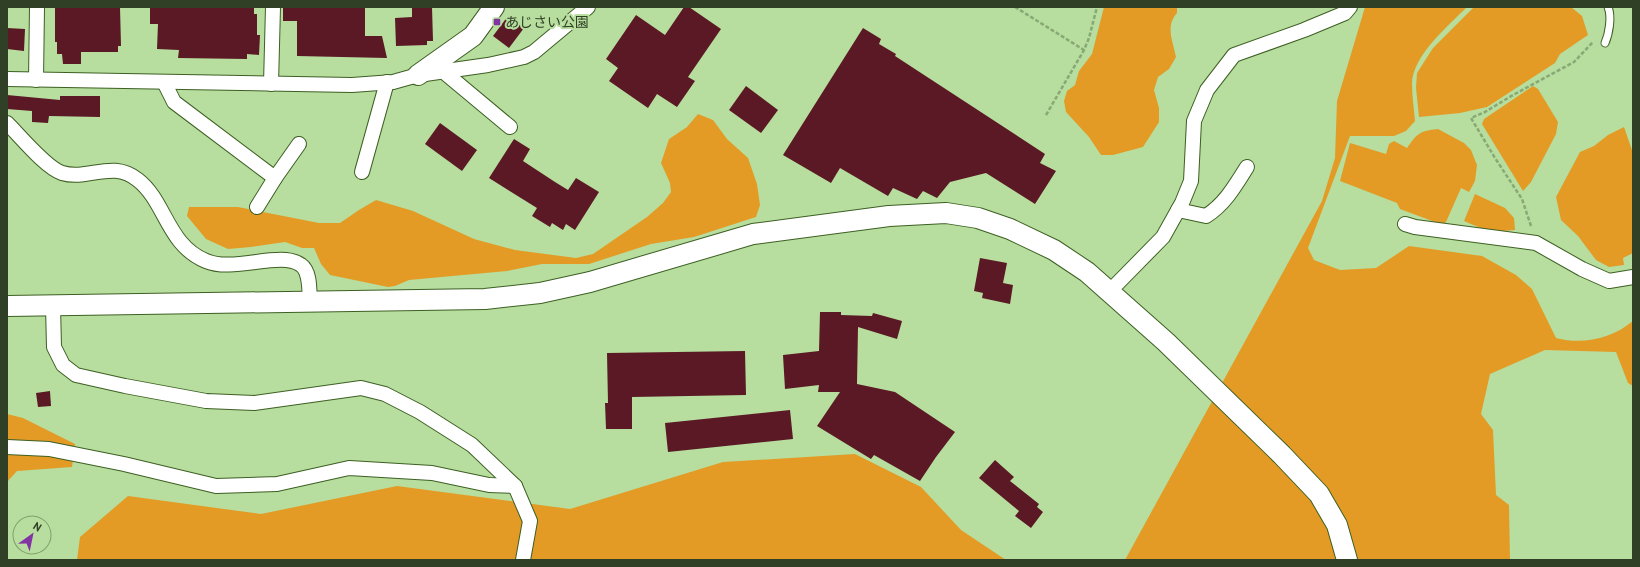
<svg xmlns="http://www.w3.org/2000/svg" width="1640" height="567" font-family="'PT Sans','Noto Sans JP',sans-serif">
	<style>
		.green { fill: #e39b25 }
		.building { fill: #5a1925 }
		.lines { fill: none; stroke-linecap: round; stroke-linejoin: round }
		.lane-casing { stroke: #3d5f23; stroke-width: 9 }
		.street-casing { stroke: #3d5f23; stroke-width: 16 }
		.secondary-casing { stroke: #3d5f23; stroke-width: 22 }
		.path { stroke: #89a875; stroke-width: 2.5; stroke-dasharray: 4 2; stroke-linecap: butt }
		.lane { stroke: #fff; stroke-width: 7 }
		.street { stroke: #fff; stroke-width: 14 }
		.secondary { stroke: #fff; stroke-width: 20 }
		.poi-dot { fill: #8234a4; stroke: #b7de9e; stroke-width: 1.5 }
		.labels { text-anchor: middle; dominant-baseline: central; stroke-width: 4; stroke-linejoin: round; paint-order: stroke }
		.poi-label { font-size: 14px; fill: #304026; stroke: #b7de9e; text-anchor: start }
	</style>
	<rect width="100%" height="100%" fill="#b7de9e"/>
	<g class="green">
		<path d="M 1104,7 L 1177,7 L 1177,13 C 1165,26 1173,41 1176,57 L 1169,69 L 1158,77 L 1154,90 L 1159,108 L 1159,122 L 1143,147 L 1113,155 L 1101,155 L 1089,137 L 1066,112 L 1064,101 L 1067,91 L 1075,85 L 1079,71 L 1092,54 Z"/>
		<path d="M 1365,7 L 1467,7 C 1449,25 1412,56 1412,84 C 1412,96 1414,109 1415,121 L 1406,131 L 1394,136 L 1350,136 L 1308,248 L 1314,260 L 1340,270 L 1376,268 L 1409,246 L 1482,256 L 1516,275 L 1532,289 L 1556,338 C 1583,345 1611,339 1633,321 L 1633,386 L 1628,383 L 1616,352 L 1545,350 L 1490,374 L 1481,414 L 1493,430 L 1496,495 L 1509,505 L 1510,560 L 1125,560 L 1322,201 L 1335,158 L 1337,101 Z"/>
		<path d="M 1474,7 L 1571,7 L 1582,16 L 1588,35 L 1560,54 L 1555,63 L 1487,107 L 1460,113 L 1419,117 L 1416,88 L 1417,73 L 1433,48 Z"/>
		<path d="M 1533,86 L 1538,89 L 1558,122 L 1556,134 L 1531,182 L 1523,191 L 1482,124 L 1484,119 Z"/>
		<path d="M 698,114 L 713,120 L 727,139 L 748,158 L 757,184 L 760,205 L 756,217 L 694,237 L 651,244 L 589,264 L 542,264 L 507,271 L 409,280 L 395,286 L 388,287 L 330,275 L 321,264 L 314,248 L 302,248 L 285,242 L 251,247 L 228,249 L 206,239 L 187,216 L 189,207 L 238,207 L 319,223 L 340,223 L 359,210 L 376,200 L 413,211 L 474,239 L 515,250 L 576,258 L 593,254 L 647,217 L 663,203 L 671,192 L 670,183 L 661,163 L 669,139 L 687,127 Z"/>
		<path d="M 1624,127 L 1633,153 L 1633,253 L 1623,258 L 1624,265 L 1609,267 L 1596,260 L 1578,236 L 1561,220 L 1556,197 L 1580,152 L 1594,146 L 1608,135 Z"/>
		<path d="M 1438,129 L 1464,143 L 1471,150 L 1477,165 L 1475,181 L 1469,192 L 1461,188 L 1446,222 L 1443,225 L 1400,209 L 1397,203 L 1340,181 L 1350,143 L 1386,154 L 1389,144 L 1394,141 L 1407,148 C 1418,133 1419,131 1438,129 Z"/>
		<path d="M 1475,194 L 1505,208 L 1514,218 L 1515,230 L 1490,232 L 1464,221 Z"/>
		<path d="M 7,414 L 23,418 L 75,444 L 72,467 L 17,471 L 7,482 Z"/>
		<path d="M 855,454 L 921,487 L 961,530 L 1006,560 L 77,560 L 80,537 L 128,496 L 261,514 L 397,486 L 570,509 L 723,462 Z"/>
	</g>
	<g class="building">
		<path d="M 55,7 L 120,7 L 121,46 L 118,46 L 118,52 L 81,52 L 81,64 L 63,64 L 62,54 L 57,54 L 57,42 L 55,42 Z"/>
		<path d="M 150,7 L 254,7 L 254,14 L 257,14 L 257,35 L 260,35 L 259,55 L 247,54 L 247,59 L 178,58 L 179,50 L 157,49 L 158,24 L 150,24 Z"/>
		<path d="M 283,7 L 365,7 L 365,36 L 382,36 L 387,58 L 297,56 L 297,21 L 283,21 Z"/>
		<path d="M 412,7 L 432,7 L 433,41 L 427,41 L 427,45 L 396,46 L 395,18 L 412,17 Z"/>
		<path d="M 684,7 L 689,7 L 721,29 L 688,77 L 695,81 L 677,107 L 657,94 L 648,108 L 609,81 L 618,68 L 606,59 L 636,15 L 665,35 Z"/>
		<path d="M 508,16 L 524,28 L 509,48 L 493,36 Z"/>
		<path d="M 7,28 L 25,29 L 24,51 L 7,49 Z"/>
		<path d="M 863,28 L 881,39 L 879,44 L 896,54 L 895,56 L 1045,154 L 1040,163 L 1056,171 L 1035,204 L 986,173 L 950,182 L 937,198 L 923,191 L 917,199 L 893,188 L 888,196 L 840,168 L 831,183 L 783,155 Z"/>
		<path d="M 746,86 L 778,110 L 761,133 L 729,110 Z"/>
		<path d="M 7,95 L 60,100 L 60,96 L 100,96 L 100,117 L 49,116 L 48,123 L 32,122 L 32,111 L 7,109 Z"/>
		<path d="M 440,123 L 477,150 L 462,171 L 425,144 Z"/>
		<path d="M 514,139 L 530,149 L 523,161 L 555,182 L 568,190 L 576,178 L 599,192 L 575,230 L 566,224 L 563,230 L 552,223 L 550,227 L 532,216 L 537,208 L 489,178 Z"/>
		<path d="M 980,258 L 1007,263 L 1003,283 L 1013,285 L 1010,304 L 982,298 L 983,293 L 974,291 Z"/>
		<path d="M 820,312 L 841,312 L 841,315 L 872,316 L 873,313 L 902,321 L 897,339 L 858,327 L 857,384 L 895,392 L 955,432 L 936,457 L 920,481 L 874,455 L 871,459 L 817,426 L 840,392 L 818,392 L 819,385 L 785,389 L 783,355 L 819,351 Z"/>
		<path d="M 745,351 L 746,395 L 632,397 L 632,429 L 606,429 L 605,403 L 608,403 L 607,353 Z"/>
		<path d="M 50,391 L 51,406 L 38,407 L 36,393 Z"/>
		<path d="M 790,410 L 793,439 L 668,452 L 665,423 Z"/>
		<path d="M 995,460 L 1014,477 L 1010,481 L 1039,504 L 1037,507 L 1043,512 L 1031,528 L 1015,516 L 1019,511 L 979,478 Z"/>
	</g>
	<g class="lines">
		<defs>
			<path id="lane" d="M 1605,43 C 1609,34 1612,17 1608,7"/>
			<g id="street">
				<path d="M 444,72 L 510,127"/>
				<path d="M 7,79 L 352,85 L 393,82 L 418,75 L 488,65 L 524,57 L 534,52 L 588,7"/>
				<path d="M 36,80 L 37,7"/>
				<path d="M 164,82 L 174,102 L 275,178 L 257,207"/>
				<path d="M 271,84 L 273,7"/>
				<path d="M 7,123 C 20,136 46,168 62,173 C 89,181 112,159 138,180 C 166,202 167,245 206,261 C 234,273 281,250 301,265 C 311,272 309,292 310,303"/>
				<path d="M 362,172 L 387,82"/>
				<path d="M 275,178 L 299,144"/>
				<path d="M 1178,210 L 1206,216 C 1225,204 1235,186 1247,167"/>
				<path d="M 1405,224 L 1415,227 L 1536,243 L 1582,269 L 1609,281 L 1633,277"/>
				<path d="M 1109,292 L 1163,237 L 1182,203 L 1191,181 L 1194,121 L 1207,90 L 1234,55 L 1304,30 L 1345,13 L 1350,7"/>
				<path d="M 53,306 L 54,347 L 63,365 L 76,375 L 125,386 L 206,401 L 254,403 L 361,388 L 385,394 L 420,412 L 472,445 L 515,486 L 530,521 L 523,560"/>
				<path d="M 7,447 L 49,449 L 124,464 L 216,486 L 277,484 L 349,468 L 432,473 L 489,485 L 515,486"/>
			</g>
			<g id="secondary">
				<path d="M 418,75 L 473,36 L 494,7"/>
				<path d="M 7,306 L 485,299 L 540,293 L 590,282 L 753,234 L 889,216 L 946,213 L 978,218 L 1010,229 L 1054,250 L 1087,272 L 1166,342 L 1282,455 L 1319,494 L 1337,525 L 1347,560"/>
			</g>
		</defs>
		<use href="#lane" class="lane-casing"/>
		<use href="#street" class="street-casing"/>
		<use href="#secondary" class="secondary-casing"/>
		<g class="path">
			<path d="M 1015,7 L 1084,50"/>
			<path d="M 1046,115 L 1084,50 L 1089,38 L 1097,7"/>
			<path d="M 1531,226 L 1522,199 L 1495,158 L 1471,118 L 1485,112 L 1513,95 L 1574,62 L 1593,42"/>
		</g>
		<use href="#lane" class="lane"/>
		<use href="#street" class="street"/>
		<use href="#secondary" class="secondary"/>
	</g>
	<rect class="poi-dot" x="493" y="18" width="8" height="8" rx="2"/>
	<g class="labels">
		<g class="poi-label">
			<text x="505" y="22">あじさい公園</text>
		</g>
	</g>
	<rect width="1640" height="567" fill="none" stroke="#304026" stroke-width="16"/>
	<g transform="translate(32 535) rotate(33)"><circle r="19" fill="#b7de9e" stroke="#819f6e"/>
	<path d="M0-3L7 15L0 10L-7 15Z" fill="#8234a4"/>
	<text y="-6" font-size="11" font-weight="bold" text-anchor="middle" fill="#304026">N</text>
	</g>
</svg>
